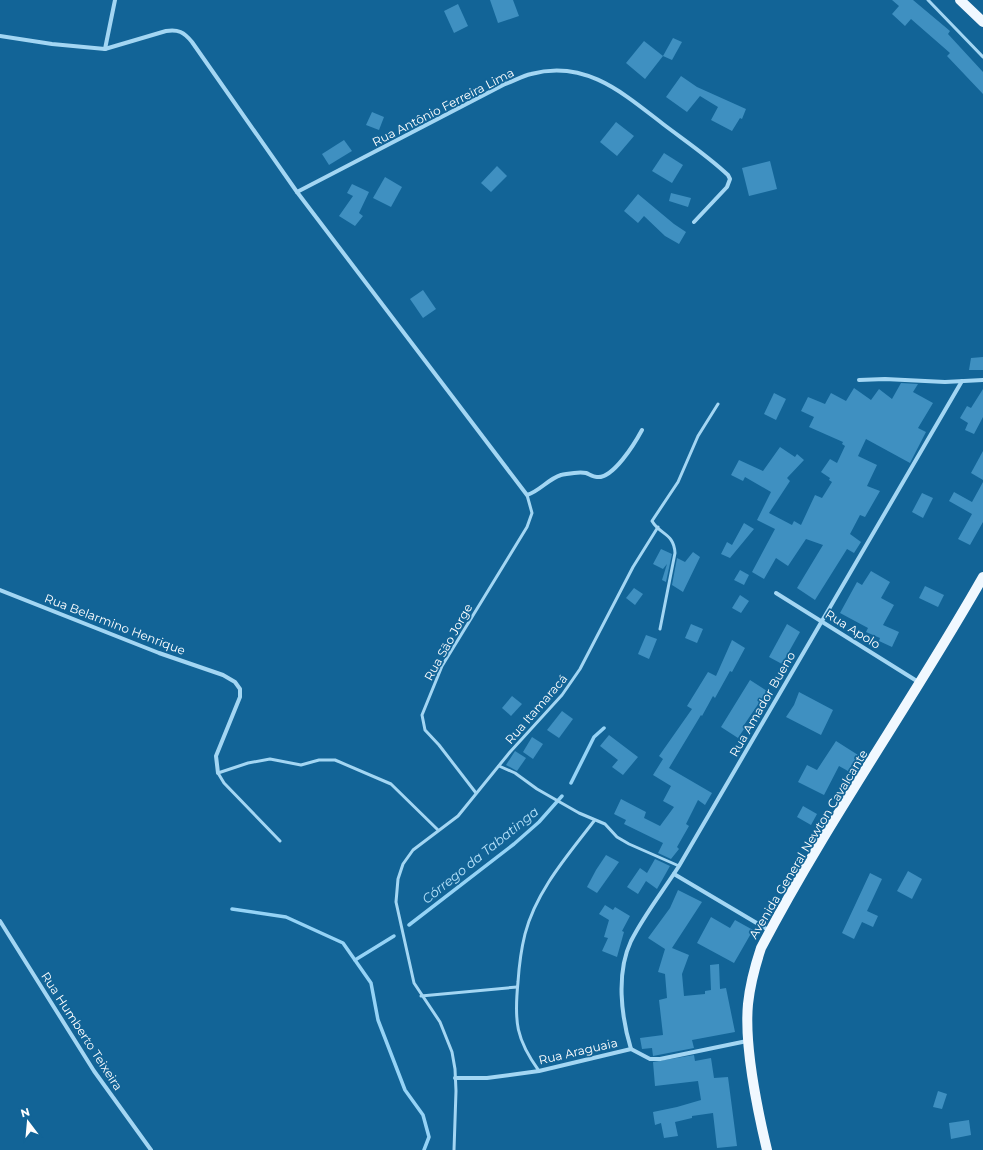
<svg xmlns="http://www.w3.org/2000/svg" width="983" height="1150" font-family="Montserrat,sans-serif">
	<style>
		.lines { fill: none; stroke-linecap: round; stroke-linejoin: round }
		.stream { stroke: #95d3f6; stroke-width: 3.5 }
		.building { fill: #3f90c1 }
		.lane { stroke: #a3d6f3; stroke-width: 3 }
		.street { stroke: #a3d6f3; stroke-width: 4 }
		.primary { stroke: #f0f8ff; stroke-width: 10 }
		.labels { text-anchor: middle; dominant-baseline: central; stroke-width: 3.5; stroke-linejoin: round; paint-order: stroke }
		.street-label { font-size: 12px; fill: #fff; stroke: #126497 }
		.water-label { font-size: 13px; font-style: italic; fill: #b4e1fa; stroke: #126497 }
	</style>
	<rect width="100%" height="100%" fill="#126497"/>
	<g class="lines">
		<g class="stream">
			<path d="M 571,783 L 594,737 L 604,728"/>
			<path d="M 232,909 L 286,917 L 343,943 L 371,983 L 378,1020 L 405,1090 L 423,1115 L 429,1137 L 424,1150"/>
			<path d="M 409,925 L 514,844 L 539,822 L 562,796"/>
			<path d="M 355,960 L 394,936"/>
		</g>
	</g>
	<g class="building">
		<path d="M 490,0 L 513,0 L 519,16 L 498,23 Z"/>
		<path d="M 892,0 L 913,0 L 950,31 L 948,34 L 983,72 L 983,94 L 947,56 L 950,53 L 911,19 L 905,26 L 892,14 L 899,6 Z"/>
		<path d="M 458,4 L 468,26 L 454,33 L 444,11 Z"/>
		<path d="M 673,38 L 682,42 L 672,60 L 663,56 Z"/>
		<path d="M 644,41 L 663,56 L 645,79 L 626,63 Z"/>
		<path d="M 681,76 L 697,87 L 746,109 L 742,119 L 740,118 L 732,131 L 711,120 L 718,107 L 700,96 L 687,112 L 666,97 Z"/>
		<path d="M 372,112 L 384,117 L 379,130 L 366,125 Z"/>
		<path d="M 616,122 L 634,136 L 617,156 L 600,142 Z"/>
		<path d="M 344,140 L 352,151 L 329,165 L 322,154 Z"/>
		<path d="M 664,153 L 683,165 L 672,183 L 652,171 Z"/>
		<path d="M 770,161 L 777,189 L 749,196 L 742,168 Z"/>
		<path d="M 497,166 L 507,176 L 491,192 L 481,183 Z"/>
		<path d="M 385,177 L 402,187 L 391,207 L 373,198 Z"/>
		<path d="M 352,184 L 369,192 L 359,213 L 363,216 L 355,226 L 339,216 L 353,196 L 347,193 Z"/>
		<path d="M 671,193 L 691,198 L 688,207 L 669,201 Z"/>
		<path d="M 638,194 L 674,224 L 686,232 L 679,244 L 665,236 L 644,216 L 638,223 L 624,211 Z"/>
		<path d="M 423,290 L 436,309 L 423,318 L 410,299 Z"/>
		<path d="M 983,357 L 983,370 L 969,370 L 971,358 Z"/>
		<path d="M 901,383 L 918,384 L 913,392 L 933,403 L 918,428 L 926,432 L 910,463 L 866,439 L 858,456 L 877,465 L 867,486 L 880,491 L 865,517 L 860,515 L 850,534 L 861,542 L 854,553 L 847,549 L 815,600 L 797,588 L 823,545 L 806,539 L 788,566 L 776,558 L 764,579 L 752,572 L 775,529 L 757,520 L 771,492 L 745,477 L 743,481 L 731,475 L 739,460 L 763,471 L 780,447 L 795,457 L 797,454 L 804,460 L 787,478 L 790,481 L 769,513 L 792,525 L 794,521 L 801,525 L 815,495 L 822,498 L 832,482 L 829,480 L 830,478 L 821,472 L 830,459 L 837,463 L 845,446 L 842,444 L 843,442 L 809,427 L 814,417 L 801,411 L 808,397 L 825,404 L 831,393 L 846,401 L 854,388 L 871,400 L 879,389 L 892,399 Z"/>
		<path d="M 983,389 L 983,417 L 974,434 L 965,430 L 968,423 L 960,418 L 967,406 L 971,408 Z"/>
		<path d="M 774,393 L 786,399 L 776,420 L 764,414 Z"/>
		<path d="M 983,451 L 983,480 L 971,473 Z"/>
		<path d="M 983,482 L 983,522 L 970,545 L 958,539 L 972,514 L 949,501 L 954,492 L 972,502 Z"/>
		<path d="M 922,493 L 933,498 L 923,518 L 912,512 Z"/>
		<path d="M 744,523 L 754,529 L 730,558 L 721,554 L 727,542 L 732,545 Z"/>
		<path d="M 661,549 L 672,554 L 666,582 L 662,580 L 667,564 L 663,569 L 653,564 Z"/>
		<path d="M 693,552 L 700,557 L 683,592 L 672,585 L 677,558 L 685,562 Z"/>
		<path d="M 740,570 L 749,575 L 744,585 L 734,580 Z"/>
		<path d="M 871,571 L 890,582 L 881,598 L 894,605 L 883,625 L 899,632 L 892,647 L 879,641 L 880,638 L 866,632 L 868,628 L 840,613 L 857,582 L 862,585 Z"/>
		<path d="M 925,586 L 944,595 L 938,607 L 919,598 Z"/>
		<path d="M 634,588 L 643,594 L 635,605 L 626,598 Z"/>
		<path d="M 740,595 L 749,601 L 741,613 L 732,608 Z"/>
		<path d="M 691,624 L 703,629 L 697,643 L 685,638 Z"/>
		<path d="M 787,624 L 800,632 L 782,664 L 769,657 Z"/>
		<path d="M 646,635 L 657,639 L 649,659 L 638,654 Z"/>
		<path d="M 732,640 L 745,648 L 732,672 L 730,671 L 715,698 L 713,696 L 702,716 L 701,715 L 669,768 L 712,793 L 705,805 L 698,800 L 686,824 L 689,826 L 677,847 L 679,849 L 671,859 L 658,853 L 663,843 L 624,824 L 626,820 L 614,814 L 621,799 L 646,812 L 644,818 L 660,826 L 674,807 L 663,801 L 671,786 L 653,775 L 663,759 L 659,756 L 692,709 L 687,706 L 708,672 L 716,676 Z"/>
		<path d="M 750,680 L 767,691 L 744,725 L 746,726 L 738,738 L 721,727 Z"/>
		<path d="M 799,692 L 833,710 L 821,735 L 786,717 L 794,705 Z"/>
		<path d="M 512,696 L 522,704 L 511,716 L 502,708 Z"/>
		<path d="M 562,711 L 573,719 L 559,738 L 547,730 Z"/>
		<path d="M 609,735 L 638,757 L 623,775 L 612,767 L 618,760 L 600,746 Z"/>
		<path d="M 532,737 L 543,744 L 533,759 L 523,752 Z"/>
		<path d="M 836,741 L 858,755 L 848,771 L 839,766 L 824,795 L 798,782 L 807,765 L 817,770 Z"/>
		<path d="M 515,751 L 526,758 L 517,771 L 506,765 Z"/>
		<path d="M 803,806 L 817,814 L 811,825 L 797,817 Z"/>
		<path d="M 606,855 L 619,862 L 597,893 L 587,887 L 596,870 Z"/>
		<path d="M 655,859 L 670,866 L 657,889 L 646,881 L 638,894 L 627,887 L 640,868 L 647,873 Z"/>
		<path d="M 908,871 L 922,879 L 912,899 L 897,891 Z"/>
		<path d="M 870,873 L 882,879 L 867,911 L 878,916 L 873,927 L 862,922 L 854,939 L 842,933 Z"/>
		<path d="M 678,890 L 702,902 L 672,948 L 689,955 L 682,974 L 684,996 L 705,994 L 705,991 L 711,990 L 710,965 L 719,964 L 720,989 L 726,988 L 735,1032 L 692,1040 L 694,1048 L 653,1056 L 652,1048 L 642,1049 L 640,1038 L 663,1035 L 659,1000 L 667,998 L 665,974 L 658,972 L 665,949 L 648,938 L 670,908 Z"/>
		<path d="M 605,905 L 613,910 L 615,907 L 630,916 L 622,931 L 624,932 L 617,957 L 602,951 L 608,938 L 604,937 L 609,920 L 599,914 Z"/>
		<path d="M 711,917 L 730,928 L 735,920 L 753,930 L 734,963 L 697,943 Z"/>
		<path d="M 694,1055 L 695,1061 L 711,1058 L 714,1078 L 728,1077 L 737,1146 L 717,1148 L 713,1113 L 692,1116 L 692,1118 L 675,1122 L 678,1136 L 664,1138 L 661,1123 L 655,1125 L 653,1112 L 677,1107 L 701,1100 L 698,1081 L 655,1086 L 653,1062 Z"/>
		<path d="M 938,1091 L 947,1094 L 942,1109 L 933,1107 Z"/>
		<path d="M 969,1120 L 971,1135 L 951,1139 L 949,1123 Z"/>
	</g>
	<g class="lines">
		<g class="lane">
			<path d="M 928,0 L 983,57"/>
			<path d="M 660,629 L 675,553 C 674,533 660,535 652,521 L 678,482 L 698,436 L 718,404"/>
			<path d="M 499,766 L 515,773 L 537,789 L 579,813 L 605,824 L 617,837 L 629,844 L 679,866"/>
			<path d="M 476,793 L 439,745 L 425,730 L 422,715 L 442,666 L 527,527 L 532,513 L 527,495"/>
			<path d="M 280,841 L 224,783 L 218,773 L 248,763 L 270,759 L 301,765 L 319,760 L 335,760 L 391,784 L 438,830"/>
			<path d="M 421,996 L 517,987"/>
			<path d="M 539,1071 C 516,1039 514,1022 518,982 C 519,967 521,950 525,934 C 536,891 568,855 594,821"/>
			<path d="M 454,1150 L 456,1091 L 455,1069 L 452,1052 L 440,1022 L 414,983 L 396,902 L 398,879 L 403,864 L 413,850 L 458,816 L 510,752 L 562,695 L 580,669 L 633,567 L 658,527"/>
		</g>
		<g class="street">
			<path d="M 0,36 L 52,44 L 105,49 L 166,31 C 178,29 184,32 192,42 L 297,192 L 527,495 C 540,491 548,479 561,475 C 568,474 578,471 586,473 C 589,474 593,477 597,477 C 613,479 635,443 642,430"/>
			<path d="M 105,49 L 115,0"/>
			<path d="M 297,192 L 505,84 C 514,81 522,76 531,74 C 585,59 623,93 663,124 C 684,140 708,156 728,175 L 730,179 L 727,187 L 694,222"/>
			<path d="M 859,380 L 885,379 L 945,382 L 983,380"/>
			<path d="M 0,590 L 159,653 L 223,675 L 235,682 L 240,689 L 240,697 L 216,756 L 218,773"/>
			<path d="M 776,593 L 920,683"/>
			<path d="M 674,874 L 770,931"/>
			<path d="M 0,921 L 94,1071 L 151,1150"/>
			<path d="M 631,1049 C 621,1016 616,973 631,941 C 644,915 663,891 679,866 L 962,381"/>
			<path d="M 455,1078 L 487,1078 L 539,1071 L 631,1049 L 650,1059 L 660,1059 L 747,1041"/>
		</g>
		<g class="primary">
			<path d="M 960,0 L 983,22"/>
			<path d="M 767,1150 C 757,1108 744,1047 748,1004 C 750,985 755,966 761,948 C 828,820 912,702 983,577"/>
		</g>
	</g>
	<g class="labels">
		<g class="street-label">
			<text transform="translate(443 107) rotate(-27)">Rua Antônio Ferreira Lima</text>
			<text transform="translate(115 624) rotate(21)">Rua Belarmino Henrique</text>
			<text transform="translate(853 629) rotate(32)">Rua Apolo</text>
			<text transform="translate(448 642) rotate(-61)">Rua São Jorge</text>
			<text transform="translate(762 704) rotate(-60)">Rua Amador Bueno</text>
			<text transform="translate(536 709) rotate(-49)">Rua Itamaracá</text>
			<text transform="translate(808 844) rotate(-59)">Avenida General Newton Cavalcante</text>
			<text transform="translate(82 1031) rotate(57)">Rua Humberto Teixeira</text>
			<text transform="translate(578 1051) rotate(-13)">Rua Araguaia</text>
		</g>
		<g class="water-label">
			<text transform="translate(480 855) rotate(-39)">Córrego da Tabatinga</text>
		</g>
	</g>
	<g transform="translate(28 1122) rotate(344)" stroke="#126497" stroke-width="3" paint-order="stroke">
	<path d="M0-3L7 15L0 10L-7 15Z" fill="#ffffff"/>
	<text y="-6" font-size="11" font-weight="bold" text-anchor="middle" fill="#ffffff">N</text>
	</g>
</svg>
